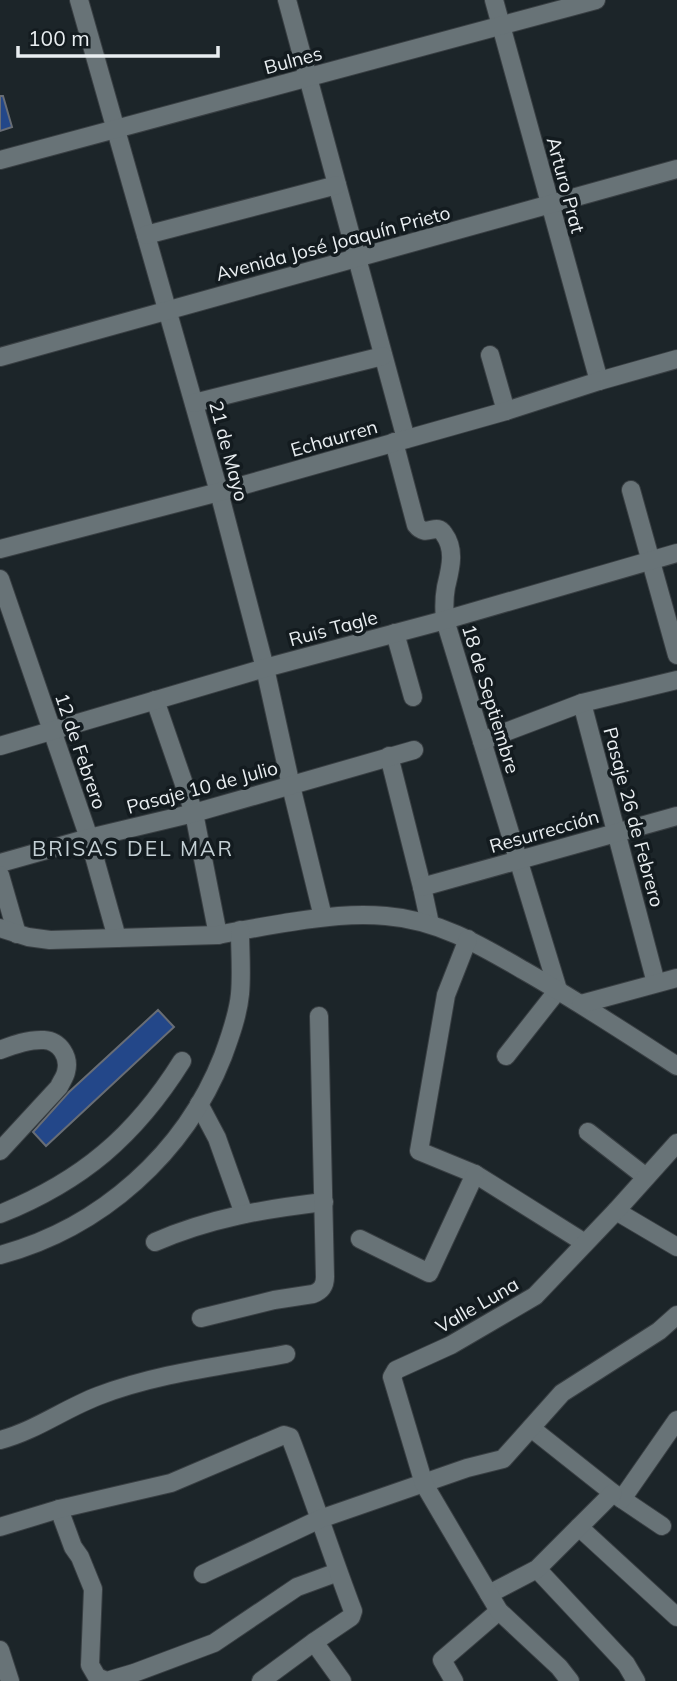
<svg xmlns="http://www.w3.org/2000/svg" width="677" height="1681" font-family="Mulish,sans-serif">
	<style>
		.building { fill: #234789; stroke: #686d75; stroke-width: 2 }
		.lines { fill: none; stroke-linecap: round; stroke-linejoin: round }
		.minor-casing { stroke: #393f43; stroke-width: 20 }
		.minor { stroke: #687377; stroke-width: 18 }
		.labels { text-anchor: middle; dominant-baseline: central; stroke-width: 7; stroke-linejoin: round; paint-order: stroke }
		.street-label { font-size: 19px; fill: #e9eef1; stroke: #131b1f }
		.neighbourhood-label { font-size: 21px; letter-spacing: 2px; fill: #c4d0d5; stroke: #131b1f }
	</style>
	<rect width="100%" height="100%" fill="#1c2529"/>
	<g class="building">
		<path d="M 0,96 L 3,96 L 12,127 L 0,131 Z"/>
		<path d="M 158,1010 L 174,1027 L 46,1146 L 33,1132 L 69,1092 Z"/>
	</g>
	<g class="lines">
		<defs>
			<g id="minor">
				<path d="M 79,0 L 219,492 L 265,668 L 291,786 L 323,917"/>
				<path d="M 287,0 L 406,439"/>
				<path d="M 494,0 L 599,381"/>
				<path d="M 0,160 L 596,0"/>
				<path d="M 146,235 L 337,185"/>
				<path d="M 490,355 L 506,411"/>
				<path d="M 0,357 L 677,169"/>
				<path d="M 194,403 L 383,356"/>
				<path d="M 394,442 L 416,525 C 427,539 436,521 444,534 C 456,550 450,570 446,587 C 444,598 444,609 445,620 L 558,990 L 506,1056"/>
				<path d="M 631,490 L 677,655"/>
				<path d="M 0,549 L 219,492 L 506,411 L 599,381 L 677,359"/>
				<path d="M 0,579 L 89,838 L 117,938"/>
				<path d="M 395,633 L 413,697"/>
				<path d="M 155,700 L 194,813 L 218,935"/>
				<path d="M 582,703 L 656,983"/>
				<path d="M 482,741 L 582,703 L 677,680"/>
				<path d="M 0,746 L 265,668 L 445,620 L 677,553"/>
				<path d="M 389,756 L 422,887 L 430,924"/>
				<path d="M 0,863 L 89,838 L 194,813 L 414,750"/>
				<path d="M 0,875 L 17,934"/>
				<path d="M 422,887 L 677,816"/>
				<path d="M 0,928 L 28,937 L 50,940 L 218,935 C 242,930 267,926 291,922 C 323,917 354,913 386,916 C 438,920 480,945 523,970 C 576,1000 626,1033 677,1066"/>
				<path d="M 468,939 L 446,995 L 419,1151 L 475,1174 L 585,1243"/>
				<path d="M 581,1004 L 677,978"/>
				<path d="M 0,1050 C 13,1045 29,1039 44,1040 C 60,1041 70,1057 66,1072 C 65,1077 61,1082 59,1087 L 0,1151"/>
				<path d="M 199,1104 L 217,1138 L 244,1214"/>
				<path d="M 588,1132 L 646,1177"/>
				<path d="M 616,1211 L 677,1247"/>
				<path d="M 0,1214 C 82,1181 135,1136 182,1061"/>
				<path d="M 360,1239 L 429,1273 L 475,1174"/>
				<path d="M 155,1242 C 210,1218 264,1209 324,1202"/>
				<path d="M 0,1255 C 101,1228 185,1153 223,1056 C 230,1037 238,1015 240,994 C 242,973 240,951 240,930"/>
				<path d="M 201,1318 L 274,1300 L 313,1294 C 321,1291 325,1286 325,1277 L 319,1016"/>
				<path d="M 531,1428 L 613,1493 L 662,1526"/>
				<path d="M 0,1440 C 35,1431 64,1409 98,1396 C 158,1373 223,1366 286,1354"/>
				<path d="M 622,1499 L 677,1420"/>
				<path d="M 59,1509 L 73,1547 L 80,1557 L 93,1589 L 90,1665 L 97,1677 L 107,1681 L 134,1673 L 214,1643 L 297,1587 L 338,1572"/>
				<path d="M 0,1527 L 59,1509 L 171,1483 L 284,1435 L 290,1437 C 312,1494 331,1553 353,1611 L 351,1617 L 314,1642 L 261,1681"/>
				<path d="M 579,1527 L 677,1617"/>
				<path d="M 537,1569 L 626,1664 L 636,1681"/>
				<path d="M 203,1574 L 320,1519 L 467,1468 L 503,1459 L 562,1393 L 659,1331 L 677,1315"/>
				<path d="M 489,1594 L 537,1569 L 613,1493"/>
				<path d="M 314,1642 L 342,1681"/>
				<path d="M 0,1650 L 10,1681"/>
				<path d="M 454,1681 L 442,1660 L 499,1611"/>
				<path d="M 570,1681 L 559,1667 L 499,1611 L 464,1552 L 424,1484 L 392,1377 L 396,1370 L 451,1345 L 535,1296 L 616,1211 L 677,1143"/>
			</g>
		</defs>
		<use href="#minor" class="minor-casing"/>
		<use href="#minor" class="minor"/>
	</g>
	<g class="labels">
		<g class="street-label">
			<text transform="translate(293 60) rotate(-15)">Bulnes</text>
			<text transform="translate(566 185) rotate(75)">Arturo Prat</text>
			<text transform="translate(333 243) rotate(-15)">Avenida José Joaquín Prieto</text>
			<text transform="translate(334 438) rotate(-16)">Echaurren</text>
			<text transform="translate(229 451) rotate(75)">21 de Mayo</text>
			<text transform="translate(333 628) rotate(-15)">Ruis Tagle</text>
			<text transform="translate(491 699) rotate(73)">18 de Septiembre</text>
			<text transform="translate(81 751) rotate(71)">12 de Febrero</text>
			<text transform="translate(202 787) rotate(-15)">Pasaje 10 de Julio</text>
			<text transform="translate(634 817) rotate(75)">Pasaje 26 de Febrero</text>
			<text transform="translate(544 831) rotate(-16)">Resurrección</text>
			<text transform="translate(477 1305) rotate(-30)">Valle Luna</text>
		</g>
		<g class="neighbourhood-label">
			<text x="133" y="848">BRISAS DEL MAR</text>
		</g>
	</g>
	<path d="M18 46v10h200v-10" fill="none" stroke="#e9eef1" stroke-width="3.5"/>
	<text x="28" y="46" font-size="21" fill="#e9eef1" stroke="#131b1f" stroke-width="5" paint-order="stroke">100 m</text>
</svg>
